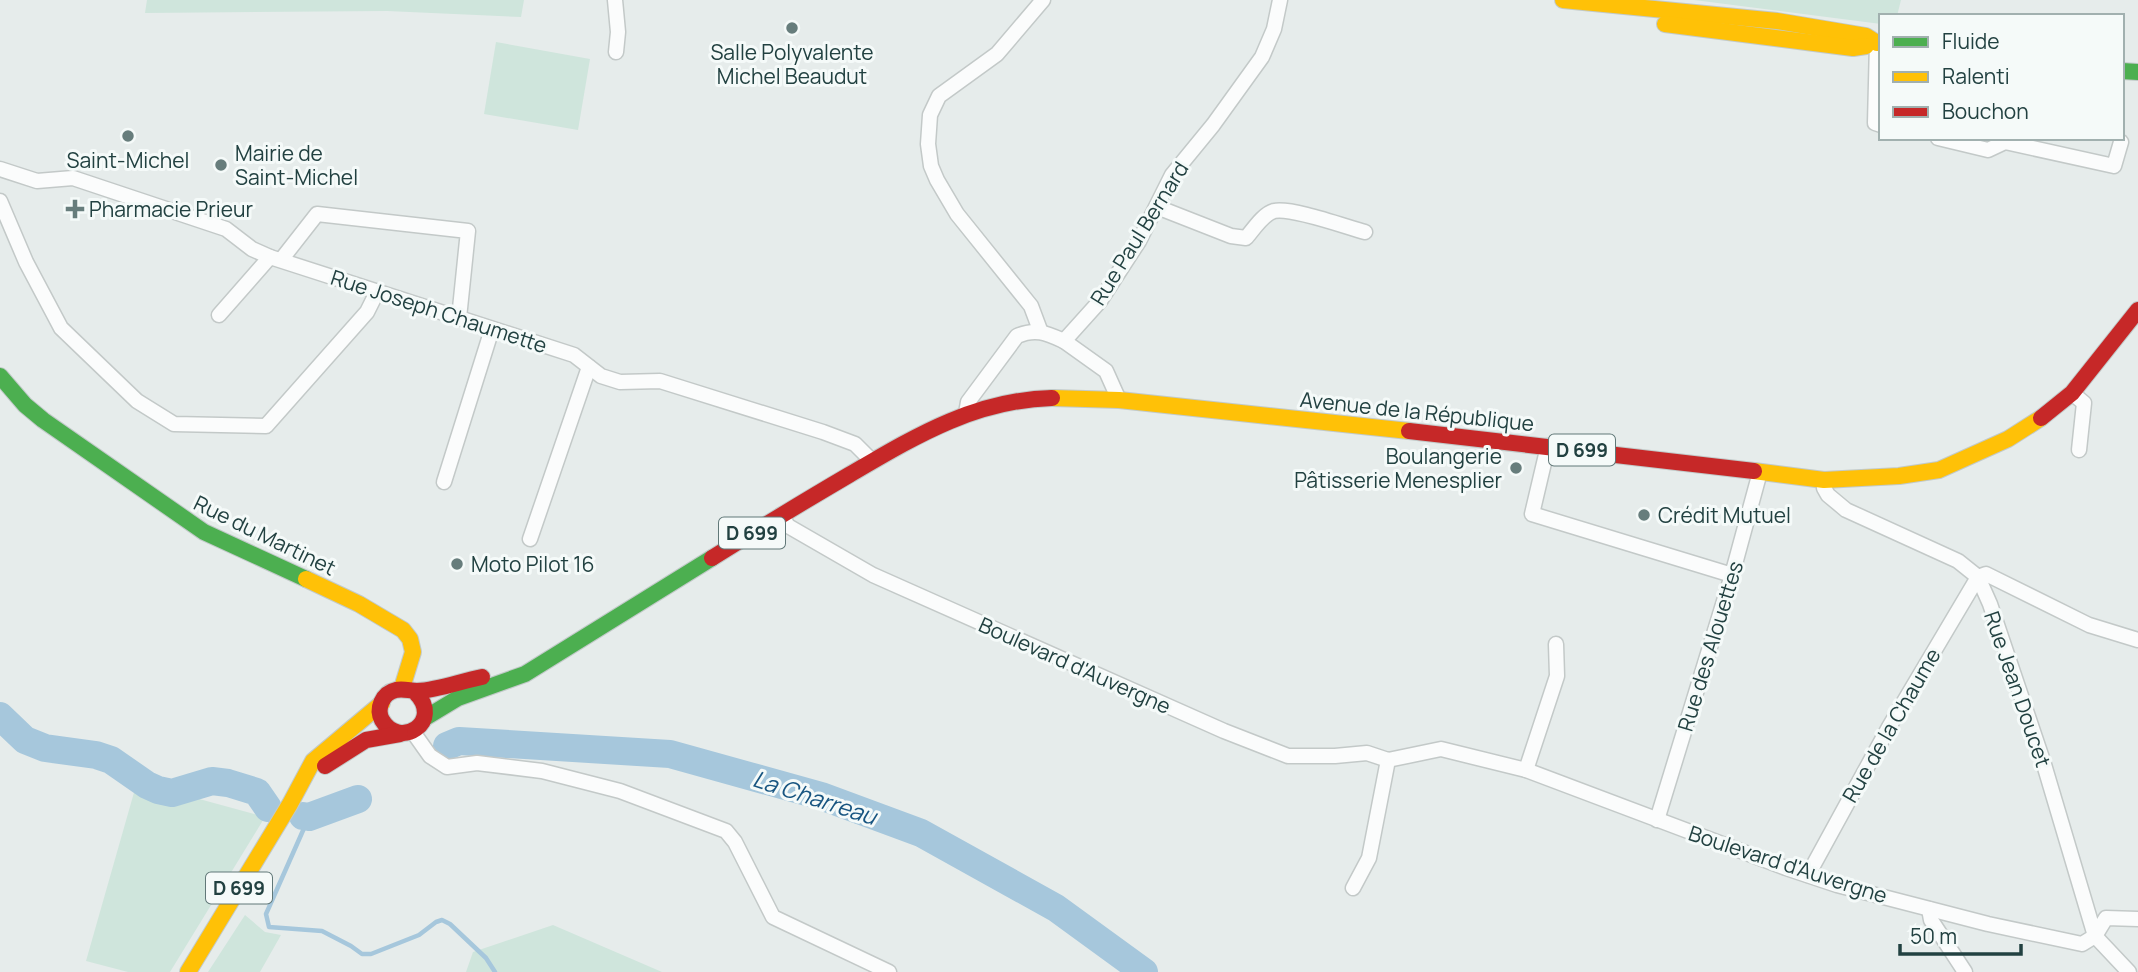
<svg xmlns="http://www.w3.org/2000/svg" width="2138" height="972" font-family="Manrope,sans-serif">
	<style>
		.green { fill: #cfe5dc }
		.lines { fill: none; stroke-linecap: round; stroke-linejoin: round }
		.stream { stroke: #a6c7dc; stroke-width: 4.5 }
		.river { stroke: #a6c7dc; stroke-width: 28 }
		.street-casing { stroke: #c3c9c8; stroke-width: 17 }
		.fast-casing { stroke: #c2cac9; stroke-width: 18 }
		.slow-casing { stroke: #c2cac9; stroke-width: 18 }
		.jam-casing { stroke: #c2cac9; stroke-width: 18 }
		.street { stroke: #fbfcfc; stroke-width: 14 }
		.fast { stroke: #4caf50; stroke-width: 16 }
		.slow { stroke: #ffc107; stroke-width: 16 }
		.jam { stroke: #c62828; stroke-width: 16 }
		.poi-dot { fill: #677d7c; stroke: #f5faf9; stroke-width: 2.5 }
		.labels { text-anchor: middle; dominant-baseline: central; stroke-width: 6; stroke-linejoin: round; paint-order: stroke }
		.shield { fill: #f5faf9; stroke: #617878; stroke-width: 2 }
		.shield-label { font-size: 19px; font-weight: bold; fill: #224141 }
		.poi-label { font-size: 21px; fill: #224141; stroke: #f5faf9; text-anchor: start }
		.street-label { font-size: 21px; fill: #224141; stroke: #f5faf9 }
		.water-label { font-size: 23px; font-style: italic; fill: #185581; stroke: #f5faf9 }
	</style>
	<rect width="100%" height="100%" fill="#e6eceb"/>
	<g class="green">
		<path d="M 147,0 L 524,0 L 521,17 L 387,11 L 145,13 Z"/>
		<path d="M 1694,0 L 1901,0 L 1897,16 L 1881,16 L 1881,24 Z"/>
		<path d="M 496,42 L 590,59 L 578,130 L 484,114 Z"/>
		<path d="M 137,782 L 265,817 L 170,972 L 128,972 L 86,961 Z"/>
		<path d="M 245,915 L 265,932 L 281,935 L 260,972 L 208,972 Z"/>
		<path d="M 553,925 L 662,972 L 466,972 L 473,952 Z"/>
	</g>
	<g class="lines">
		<path class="stream" d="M 309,817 L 266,914 L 269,927 L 322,931 L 351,946 L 362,954 L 371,954 L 419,935 L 436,922 L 442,920 L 450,924 L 486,958 L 495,972"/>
		<g class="river">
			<path d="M 0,716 L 25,740 L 45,748 L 96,755 L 111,760 L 147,785 L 158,790 L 172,793 L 212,781 L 228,783 L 257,792 L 268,808"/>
			<path d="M 447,746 L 459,741 L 670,754 L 821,796 L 921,833 L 1056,908 L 1144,972"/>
			<path d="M 303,816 L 309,817 L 358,799"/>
		</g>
		<defs>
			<g id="street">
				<path d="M 615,0 L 618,32 L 616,52"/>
				<path d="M 1877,43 L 1875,123 L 1881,125"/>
				<path d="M 1938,138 L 1988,150 L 2005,142 L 2114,166 L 2121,142"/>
				<path d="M 0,169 L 37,181 L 73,178 L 226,229 L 252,249 L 270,257 L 574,355 L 601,376 L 620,382 L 660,381 L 823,432 L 855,444 L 872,461"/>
				<path d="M 0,201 L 26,262 L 61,328 L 137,401 L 174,424 L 266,426 L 367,312 L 377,292"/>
				<path d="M 1157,207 L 1231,236 L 1246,238 C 1253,230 1263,214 1274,211 C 1292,207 1346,227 1365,232"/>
				<path d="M 281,260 L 317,214 L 468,231 L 459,318"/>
				<path d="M 219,315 L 270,257"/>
				<path d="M 1040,330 L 1031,306 L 957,214 L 937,180 L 931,166 L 928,144 L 930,115 L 939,96 L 997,54 L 1043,0"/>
				<path d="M 1064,341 L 1106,371 L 1119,400"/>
				<path d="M 2072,393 L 2084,403 L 2079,450"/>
				<path d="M 966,413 L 968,402 L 1017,336 C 1036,328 1046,333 1064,341 L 1100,301 L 1139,241 L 1172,175 L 1213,125 L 1262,57 L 1274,29 L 1280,0"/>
				<path d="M 1548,446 L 1532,514 L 1732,575"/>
				<path d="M 1824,480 L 1824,488 L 1828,495 L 1846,510 L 1958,561 L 1978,577 L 1990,604 L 2043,761 L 2095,936 L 2129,972"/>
				<path d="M 444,482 L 492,329"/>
				<path d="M 781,515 L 788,526 L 873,575 L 1224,731 L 1288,756 L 1335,756 L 1367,753 L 1388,760 L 1441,749 L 1526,770 L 1786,868 L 1837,885 L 1988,924 L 2082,944 L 2095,936 L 2106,918 L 2138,919"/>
				<path d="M 530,539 L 589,367"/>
				<path d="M 413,732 L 430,756 L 447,767 L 477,763 L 542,771 L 620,791 L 726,831 L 735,842 L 773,917 L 889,972"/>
				<path d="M 1526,770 L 1557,676 L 1556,644"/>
				<path d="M 1657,820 L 1732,575 L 1760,472"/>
				<path d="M 1808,875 L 1889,727 L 1978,577 L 1986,574 L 2089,625 L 2138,640"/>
				<path d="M 1353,888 L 1369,858 L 1388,760"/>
				<path d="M 1929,909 L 1931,920 L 1965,972"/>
			</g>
			<g id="fast">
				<path d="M 2122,71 L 2138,72"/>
				<path d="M 0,376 L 25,405 L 43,420 L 204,532 L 306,579"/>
				<path d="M 425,718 L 458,698 L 525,674 L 712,558"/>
			</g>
			<g id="slow">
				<path d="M 1563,0 L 1777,21 L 1866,36 L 1877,43"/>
				<path d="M 1665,24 L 1853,48 L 1866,46"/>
				<path d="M 1052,398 L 1119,400 L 1409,431"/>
				<path d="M 1754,471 L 1824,480 L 1899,476 L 1939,470 L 2008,439 L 2041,418"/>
				<path d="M 306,579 L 359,604 L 403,630 L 410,639 L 413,652 L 402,688"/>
				<path d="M 188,972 L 290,804 L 313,761 L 382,703"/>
			</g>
			<g id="jam">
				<path d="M 2041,418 L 2072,393 L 2138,310"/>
				<path d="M 1409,431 L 1754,471"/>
				<path d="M 712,558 C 757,530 803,502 849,475 C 914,437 974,400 1052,398"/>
				<path d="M 415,692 C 445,722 399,750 382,720 C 376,709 382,693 396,690 C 403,688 410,691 417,691 C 439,690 461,681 482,677"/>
				<path d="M 325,766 L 366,740 L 400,734"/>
			</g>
		</defs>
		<use href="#street" class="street-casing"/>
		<use href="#fast" class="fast-casing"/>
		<use href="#slow" class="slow-casing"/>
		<use href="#jam" class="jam-casing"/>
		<use href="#street" class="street"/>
		<use href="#fast" class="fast"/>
		<use href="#slow" class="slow"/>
		<use href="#jam" class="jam"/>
	</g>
	<g class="poi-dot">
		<circle cx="792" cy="28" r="7"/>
		<circle cx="128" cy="136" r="7"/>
		<circle cx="221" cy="165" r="7"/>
		<path d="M71.5 198.5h7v7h7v7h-7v7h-7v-7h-7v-7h7z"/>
		<circle cx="1516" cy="468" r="7"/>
		<circle cx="1644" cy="515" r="7"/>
		<circle cx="457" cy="564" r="7"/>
	</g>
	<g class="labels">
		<g class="shield">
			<rect x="1549" y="434.5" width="66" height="31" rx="5"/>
			<rect x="719" y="517.5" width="66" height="31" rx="5"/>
			<rect x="206" y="872.5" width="66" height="31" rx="5"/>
		</g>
		<g class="shield-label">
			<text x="1582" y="450">D 699</text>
			<text x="752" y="533">D 699</text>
			<text x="239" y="888">D 699</text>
		</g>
		<g class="poi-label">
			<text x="792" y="52" text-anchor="middle">Salle Polyvalente<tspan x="792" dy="24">Michel Beaudut</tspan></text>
			<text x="235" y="153">Mairie de<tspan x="235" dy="24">Saint-Michel</tspan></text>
			<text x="128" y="160" text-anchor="middle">Saint-Michel</text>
			<text x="89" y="209">Pharmacie Prieur</text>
			<text x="1502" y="456" text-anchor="end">Boulangerie<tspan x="1502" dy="24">Pâtisserie Menesplier</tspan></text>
			<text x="1658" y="515">Crédit Mutuel</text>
			<text x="471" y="564">Moto Pilot 16</text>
		</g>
		<g class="street-label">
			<text transform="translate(1139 233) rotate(-58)">Rue Paul Bernard</text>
			<text transform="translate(439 311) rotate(18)">Rue Joseph Chaumette</text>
			<text transform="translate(1417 411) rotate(6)">Avenue de la République</text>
			<text transform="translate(265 535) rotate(26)">Rue du Martinet</text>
			<text transform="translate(1710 646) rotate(-73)">Rue des Alouettes</text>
			<text transform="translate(1075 665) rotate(24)">Boulevard d'Auvergne</text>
			<text transform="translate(2018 689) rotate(71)">Rue Jean Doucet</text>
			<text transform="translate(1891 725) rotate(-60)">Rue de la Chaume</text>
			<text transform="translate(1788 864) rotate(18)">Boulevard d'Auvergne</text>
		</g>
		<g class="water-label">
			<text transform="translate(815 797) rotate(18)">La Charreau</text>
		</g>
	</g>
	<rect x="1879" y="14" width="245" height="126" fill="#f5faf9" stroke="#a1b0af" stroke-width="2"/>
	<rect x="1893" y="37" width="35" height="10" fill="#4caf50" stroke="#a1b0af" stroke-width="2"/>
	<text x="1942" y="49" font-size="21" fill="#224141">Fluide</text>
	<rect x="1893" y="72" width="35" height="10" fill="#ffc107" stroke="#a1b0af" stroke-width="2"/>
	<text x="1942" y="84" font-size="21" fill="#224141">Ralenti</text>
	<rect x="1893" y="107" width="35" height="10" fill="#c62828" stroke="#a1b0af" stroke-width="2"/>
	<text x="1942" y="119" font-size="21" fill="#224141">Bouchon</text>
	<path d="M1900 944v10h121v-10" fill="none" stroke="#224141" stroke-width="3.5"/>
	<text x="1910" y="944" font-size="21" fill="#224141" stroke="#f5faf9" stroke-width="5" paint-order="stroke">50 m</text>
</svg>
